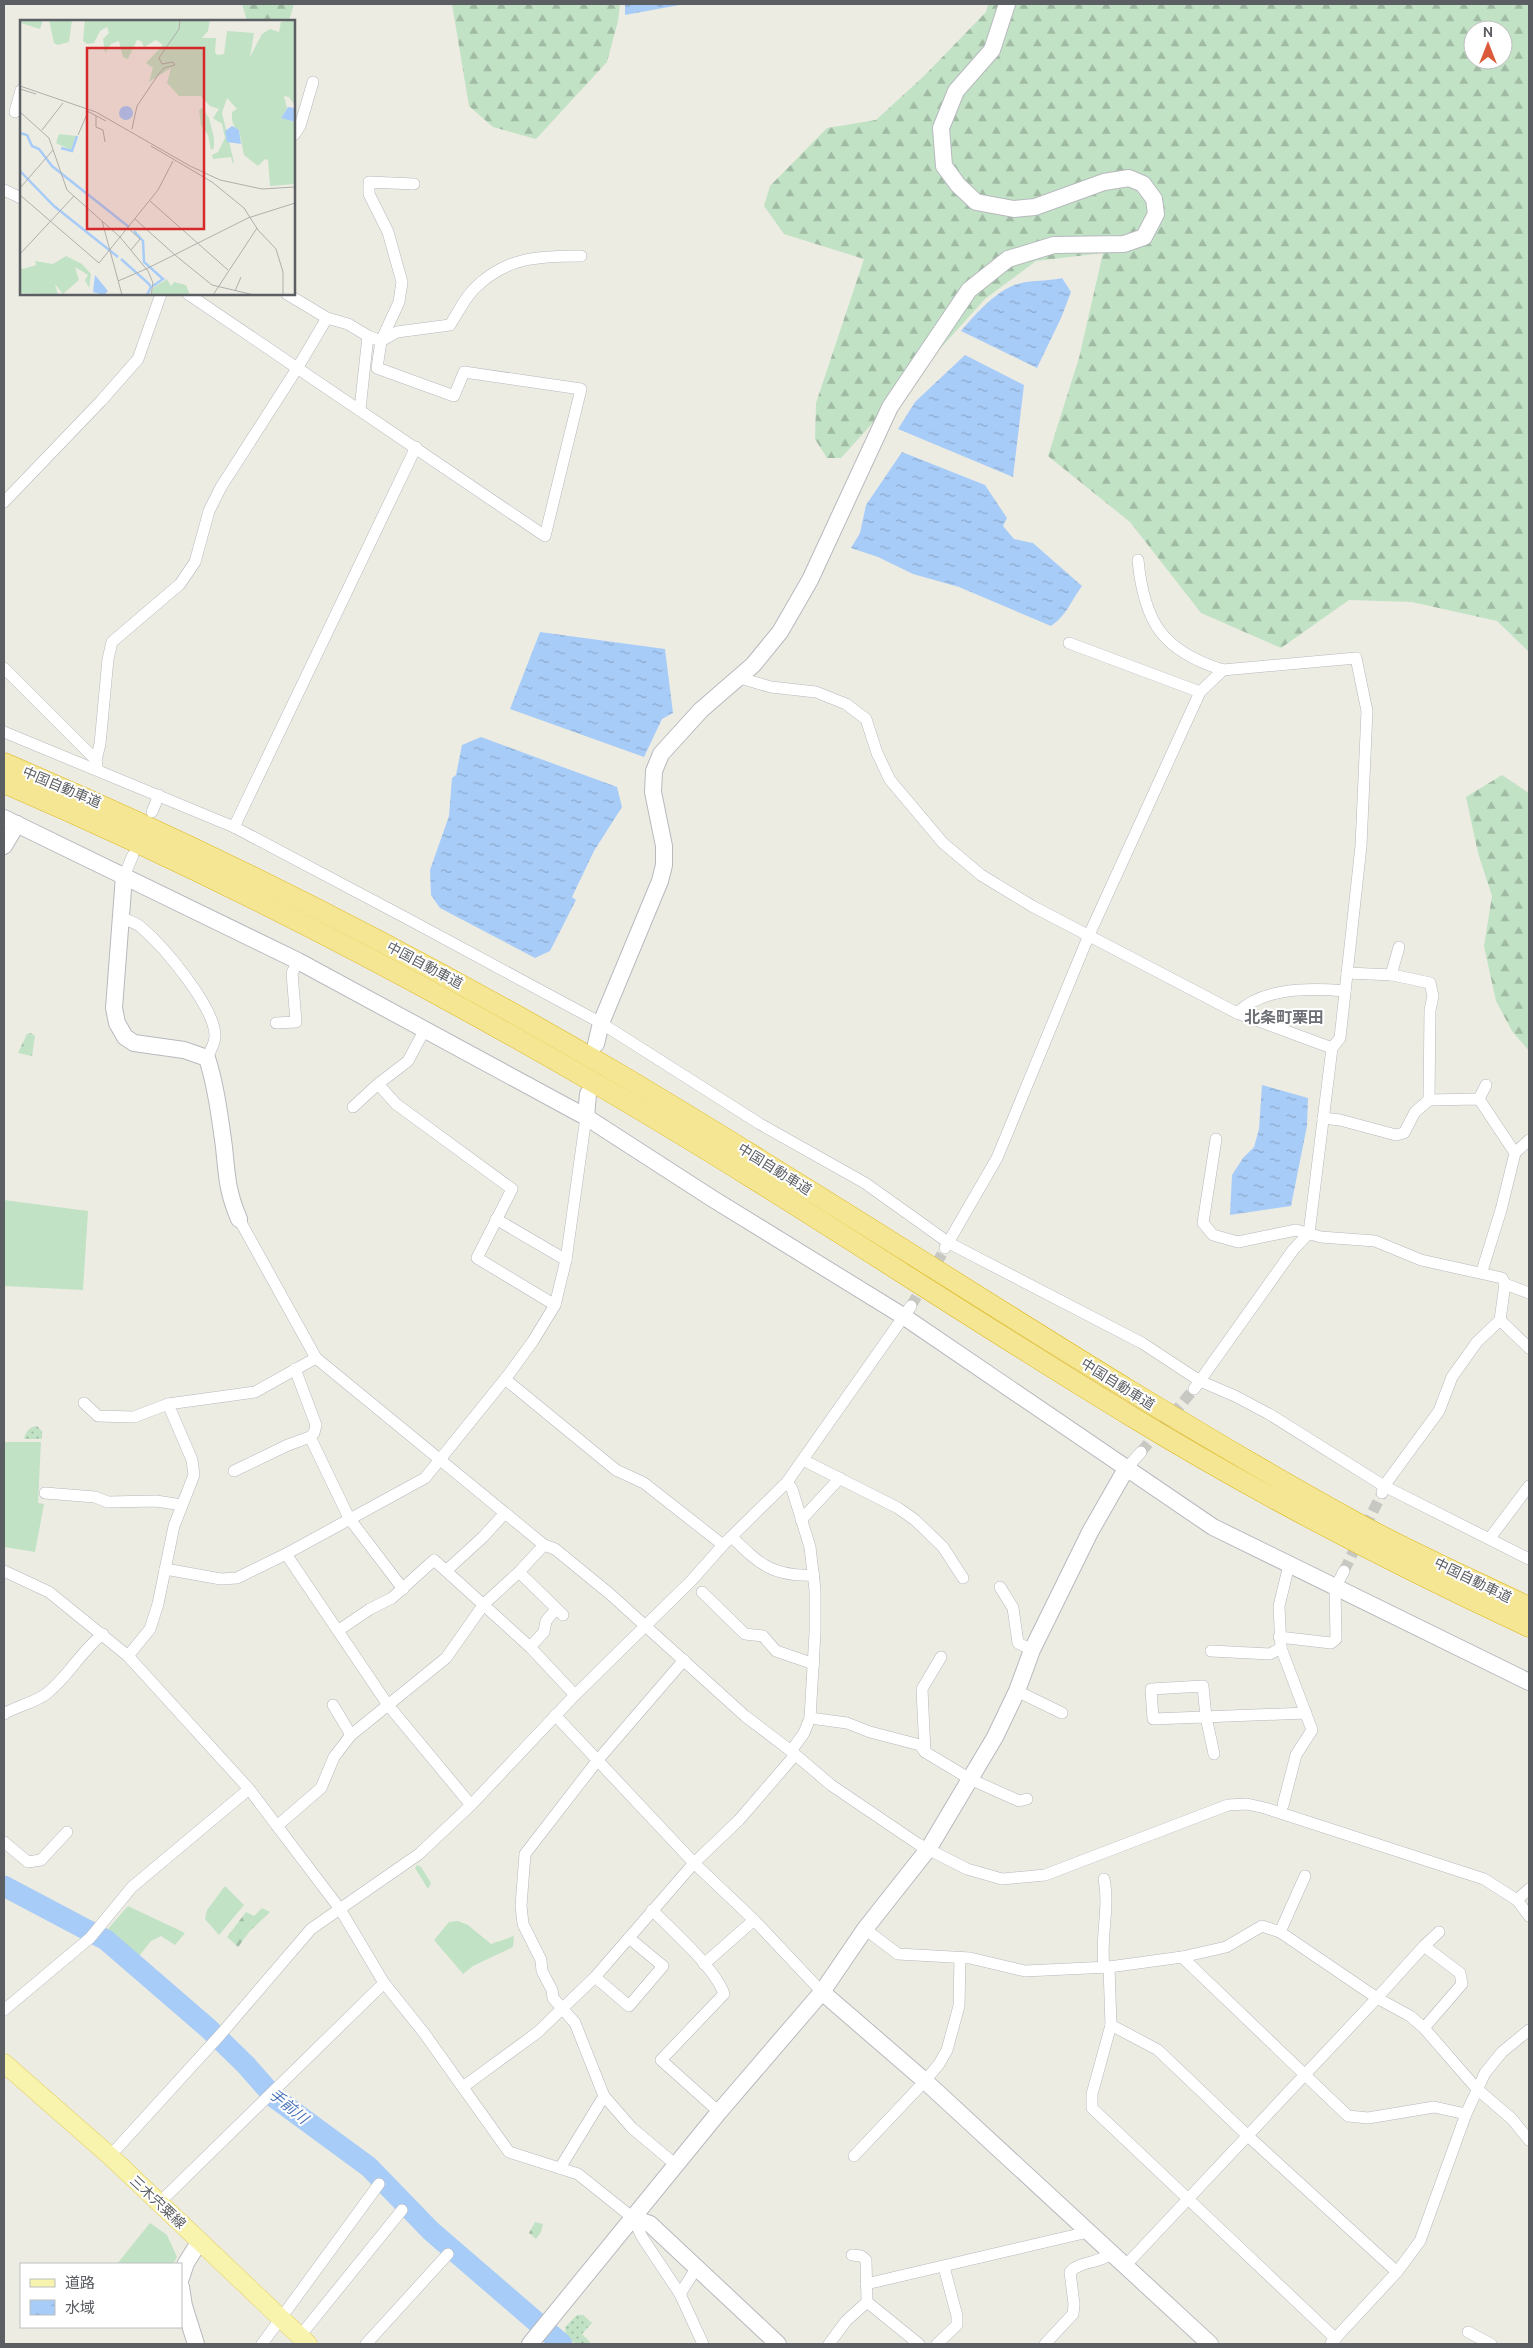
<svg xmlns="http://www.w3.org/2000/svg" width="1533" height="2348" font-family="Ubuntu,'Noto Sans JP',sans-serif">
	<style>
		.grass { fill: #c1e2c5 }
		.forest { fill: url(#forest-firs); fill-rule: evenodd }
		.park { fill: url(#park-dots) }
		.water { fill: url(#water-ripples) }
		.lines { fill: none; stroke-linecap: round; stroke-linejoin: round }
		.river { stroke: #a8ccf8; stroke-width: 21 }
		.street-tunnel { stroke: #c8c8c3; stroke-width: 11; stroke-dasharray: 11 5.5; stroke-linecap: butt }
		.street-casing { stroke: #b5b8bc; stroke-width: 12 }
		.secondary-casing { stroke: #b7b9be; stroke-width: 18 }
		.primary-casing { stroke: #e5d064; stroke-width: 19 }
		.highway-casing { stroke: #ddb513; stroke-width: 21 }
		.street { stroke: #fff; stroke-width: 11 }
		.secondary { stroke: #fff; stroke-width: 16 }
		.primary { stroke: #f8f4ad; stroke-width: 18 }
		.highway { stroke: #f4e693; stroke-width: 20 }
		.labels { text-anchor: middle; dominant-baseline: central; stroke-width: 4; stroke-linejoin: round; paint-order: stroke }
		.street-label { font-size: 14px; fill: #5b5e62; stroke: #fff }
		.water-label { font-size: 15px; font-style: italic; fill: #4d75b9; stroke: #fff }
		.quarter-label { font-size: 16px; font-weight: bold; fill: #6c6f74; stroke: #fff }
		.inset-river { fill: none; stroke: #a8ccf8; stroke-width: 2.5 }
		.inset-road { fill: none; stroke: #afafab; stroke-width: 1 }
		.view { fill: #d62828; fill-opacity: 0.15; stroke: #d62828; stroke-width: 2.5 }
		.inset-edge { fill: none; stroke: #5b5e62; stroke-width: 2.5 }
	</style>
	<defs>
		<pattern id="forest-firs" width="22" height="20" patternUnits="userSpaceOnUse" patternTransform="scale(1.25)"><rect width="22" height="20" fill="#c1e2c5"/><path d="M5 1l3.5 6h-7zM16 11l3.5 6h-7z" fill="#a0baa3"/></pattern>
		<pattern id="park-dots" width="8" height="8" patternUnits="userSpaceOnUse" patternTransform="scale(1.25)"><rect width="8" height="8" fill="#c1e2c5"/><path d="M2 2h.1M6 6h.1" fill="none" stroke="#a0baa3" stroke-width="1.8" stroke-linecap="round"/></pattern>
		<pattern id="water-ripples" width="26" height="14" patternUnits="userSpaceOnUse" patternTransform="scale(1.25)"><rect width="26" height="14" fill="#a8ccf8"/><path d="M2 4q2-2 4 0t4 0M15 11q2-2 4 0t4 0" fill="none" stroke="#8ca9cc"/></pattern>
	</defs>
	<rect width="100%" height="100%" fill="#edece3"/>
	<g class="grass">
		<path d="M 4,1200 L 88,1211 L 83,1290 L 4,1286 Z"/>
		<path d="M 4,1442 L 41,1442 L 38,1503 L 44,1504 L 35,1552 L 4,1547 Z"/>
		<path d="M 417,1865 L 421,1867 L 431,1883 L 428,1889 L 415,1868 Z"/>
		<path d="M 225,1886 L 244,1905 L 219,1935 L 205,1919 L 207,1910 Z"/>
		<path d="M 128,1906 L 185,1933 L 175,1945 L 161,1936 L 151,1941 L 139,1956 L 107,1930 Z"/>
		<path d="M 458,1921 L 468,1925 L 491,1944 L 514,1936 L 513,1947 L 473,1966 L 463,1974 L 434,1940 L 449,1922 Z"/>
		<path d="M 150,2223 L 167,2235 L 177,2257 L 173,2264 L 117,2264 Z"/>
	</g>
	<g class="forest">
		<path d="M 242,4 L 294,4 L 289,21 L 247,21 Z"/>
		<path d="M 452,4 L 620,4 L 618,21 L 607,62 L 536,139 L 493,127 L 469,106 Z"/>
		<path d="M 988,4 L 1529,4 L 1529,652 L 1497,621 L 1412,602 L 1349,600 L 1281,648 L 1201,613 L 1130,522 L 1048,456 L 1079,358 L 1103,253 L 1036,261 L 985,299 L 841,458 L 827,458 L 815,439 L 816,403 L 864,259 L 784,234 L 764,206 L 770,186 L 827,128 L 876,120 L 924,76 L 986,12 ZM 1473,30 L 1503,30 L 1503,60 L 1473,60 Z"/>
		<path d="M 1502,775 L 1529,793 L 1529,1051 L 1512,1031 L 1496,1001 L 1484,946 L 1492,896 L 1478,853 L 1466,797 Z"/>
		<path d="M 31,1033 L 35,1036 L 32,1056 L 18,1053 L 27,1034 Z"/>
		<path d="M 262,1908 L 270,1912 L 250,1931 L 238,1947 L 227,1937 L 246,1912 L 254,1916 Z"/>
		<path d="M 535,2222 L 543,2224 L 541,2232 L 536,2239 L 529,2233 Z"/>
	</g>
	<g class="park">
		<path d="M 37,1426 L 42,1431 L 42,1439 L 24,1439 C 26,1431 29,1427 37,1426 Z"/>
		<path d="M 577,2315 L 583,2315 L 592,2323 L 582,2334 L 592,2344 L 576,2344 L 566,2336 L 565,2327 Z"/>
	</g>
	<g class="water">
		<path d="M 625,4 L 685,4 L 625,15 Z"/>
		<path d="M 1062,278 L 1071,292 L 1061,318 L 1037,368 L 961,331 C 978,312 999,286 1026,282 C 1038,280 1050,281 1062,278 Z"/>
		<path d="M 965,355 L 1024,385 L 1013,477 L 898,429 L 915,402 Z"/>
		<path d="M 902,452 L 985,485 L 1007,518 L 1003,526 L 1014,539 L 1033,543 L 1082,586 C 1071,601 1067,615 1051,626 L 959,587 L 913,574 L 878,557 L 851,548 L 860,533 L 866,505 Z"/>
		<path d="M 540,632 L 665,649 L 673,713 L 662,719 L 644,757 L 510,709 Z"/>
		<path d="M 481,737 L 617,787 L 622,807 L 594,851 L 572,897 L 576,900 L 550,951 L 535,958 L 440,908 L 431,895 L 430,870 L 449,816 L 452,778 L 456,775 L 462,745 Z"/>
		<path d="M 1262,1085 L 1308,1098 L 1307,1126 L 1291,1206 L 1230,1215 L 1232,1175 L 1243,1158 L 1254,1147 L 1259,1129 Z"/>
	</g>
	<g class="lines">
		<path class="river" d="M 4,1886 L 106,1940 L 209,2029 L 246,2065 L 275,2098 L 369,2167 L 431,2231 L 562,2344"/>
		<g class="street-tunnel">
			<path d="M 911,1306 L 945,1249"/>
			<path d="M 1141,1452 L 1194,1389"/>
			<path d="M 1344,1571 L 1382,1493"/>
		</g>
		<defs>
			<g id="street">
				<path d="M 15,112 L 21,90"/>
				<path d="M 294,135 L 300,126 L 313,82"/>
				<path d="M 4,190 L 21,198"/>
				<path d="M 188,294 L 545,536 L 581,389 L 464,372 L 454,396 L 377,368 L 381,341 L 399,302 L 402,282 L 388,232 L 369,194 L 369,182 L 414,184"/>
				<path d="M 287,294 L 327,318 L 348,324 L 368,336 L 381,341 L 397,332 L 450,325 C 457,314 464,299 474,289 C 505,257 539,256 581,256"/>
				<path d="M 360,409 L 368,336"/>
				<path d="M 4,502 L 101,401 L 138,359 L 161,294"/>
				<path d="M 1138,560 C 1144,623 1163,651 1223,670"/>
				<path d="M 1069,643 L 1200,692"/>
				<path d="M 4,668 L 96,760 L 97,766"/>
				<path d="M 740,678 L 771,687 L 816,692 L 846,704 L 866,719 L 877,753 L 890,780 L 943,843 L 981,875 L 1032,906 L 1237,1013 L 1332,1048"/>
				<path d="M 4,732 L 234,827 L 408,919 L 601,1023 L 760,1124 L 865,1183 L 949,1243 L 1142,1343 L 1200,1381 L 1235,1396 L 1269,1414 L 1384,1486 L 1529,1559"/>
				<path d="M 96,760 L 100,744 L 108,659 L 112,642 L 180,584 L 195,562 L 209,511 L 221,487 L 298,367 L 327,318"/>
				<path d="M 152,812 L 159,795"/>
				<path d="M 234,827 L 416,447"/>
				<path d="M 124,876 L 133,855"/>
				<path d="M 121,917 C 128,921 137,923 142,928 C 164,947 215,1007 215,1036 C 215,1044 210,1051 207,1058"/>
				<path d="M 1347,973 L 1393,975 L 1430,983 L 1433,996 L 1430,1010 L 1429,1100"/>
				<path d="M 1391,975 L 1399,947"/>
				<path d="M 1237,1013 C 1263,987 1310,988 1345,991"/>
				<path d="M 276,1023 L 296,1022 L 292,973 L 298,961"/>
				<path d="M 378,1084 L 396,1104 L 512,1189 L 477,1258 L 555,1305"/>
				<path d="M 1479,1099 L 1486,1085"/>
				<path d="M 353,1107 L 378,1084 L 408,1061 L 425,1029"/>
				<path d="M 1323,1118 L 1340,1120 L 1396,1135 L 1404,1133 L 1415,1112 L 1429,1100 L 1479,1099 L 1515,1153 L 1501,1210 L 1482,1271"/>
				<path d="M 1216,1139 L 1203,1223 L 1213,1235 L 1238,1242 L 1296,1230 L 1321,1237 L 1375,1241 L 1421,1260 L 1502,1278 L 1505,1284 L 1529,1293"/>
				<path d="M 1515,1153 L 1529,1140"/>
				<path d="M 239,1219 L 316,1358 L 544,1545 L 555,1549 L 610,1594 L 745,1716 L 791,1751 L 831,1785 L 918,1844 L 967,1869 L 1002,1879 L 1045,1875 L 1228,1805 L 1247,1804 L 1265,1808 L 1484,1879 L 1517,1900 L 1529,1916"/>
				<path d="M 496,1219 L 566,1260"/>
				<path d="M 945,1248 L 997,1158 L 1089,935 L 1200,692 L 1223,670 L 1356,658 L 1367,711 L 1361,846 L 1340,1038 L 1332,1048 L 1309,1233 L 1293,1250 L 1194,1389"/>
				<path d="M 1500,1320 L 1529,1348"/>
				<path d="M 295,1369 L 316,1425 L 314,1433 L 310,1437 L 349,1518 L 403,1589"/>
				<path d="M 505,1379 L 616,1470 L 644,1483 L 723,1545"/>
				<path d="M 84,1403 L 98,1416 L 134,1417 L 168,1404"/>
				<path d="M 803,1460 L 898,1508 L 915,1520 L 943,1547 L 963,1578"/>
				<path d="M 1126,1469 L 1141,1452"/>
				<path d="M 234,1471 L 288,1445 L 310,1437"/>
				<path d="M 787,1482 L 792,1489 L 810,1547 L 815,1590 L 815,1633 L 810,1718 L 804,1733 L 791,1751"/>
				<path d="M 45,1493 L 95,1497 L 108,1502 L 156,1501 L 182,1505"/>
				<path d="M 1382,1493 L 1384,1486 L 1439,1411 L 1452,1377 L 1477,1342 L 1500,1320 L 1505,1284"/>
				<path d="M 801,1520 L 840,1478"/>
				<path d="M 732,1537 C 759,1564 773,1577 814,1575"/>
				<path d="M 1490,1538 L 1529,1486"/>
				<path d="M 286,1554 L 388,1705 L 471,1805"/>
				<path d="M 165,1569 L 221,1579 L 237,1578 L 286,1554 L 425,1478 L 509,1374 L 533,1341 L 555,1305 L 566,1260 L 586,1117"/>
				<path d="M 447,1570 L 483,1537 L 505,1513"/>
				<path d="M 4,1571 L 49,1592 L 128,1656 L 249,1789 L 340,1909 L 384,1983 L 424,2033 L 509,2152 L 578,2174 L 633,2218 L 642,2237 L 680,2294 L 703,2344"/>
				<path d="M 519,1572 L 563,1615"/>
				<path d="M 1000,1587 L 1013,1608 L 1018,1643 L 1032,1650"/>
				<path d="M 702,1592 L 745,1634 L 763,1636 L 776,1651 L 814,1664"/>
				<path d="M 339,1630 L 370,1609 L 392,1598 L 434,1560 L 530,1647 L 575,1695"/>
				<path d="M 1279,1637 L 1331,1643 L 1336,1639 L 1335,1588 L 1344,1571"/>
				<path d="M 530,1647 L 544,1632 L 546,1621 L 556,1609"/>
				<path d="M 1211,1651 L 1270,1654 L 1281,1648"/>
				<path d="M 128,1656 L 150,1629 L 158,1604 L 174,1526 L 194,1475 L 192,1460 L 168,1404 L 255,1392 L 316,1358"/>
				<path d="M 1017,1691 L 1062,1713"/>
				<path d="M 333,1705 L 351,1735"/>
				<path d="M 4,1714 C 17,1706 34,1703 46,1694 C 68,1677 81,1651 103,1634"/>
				<path d="M 555,1715 L 694,1863 L 754,1920 L 822,1992"/>
				<path d="M 810,1718 L 847,1723 L 870,1732 L 920,1745 L 925,1752 L 970,1779 L 1019,1801 L 1027,1799"/>
				<path d="M 925,1752 L 922,1689 L 941,1657"/>
				<path d="M 1214,1754 L 1206,1717 L 1203,1686 L 1151,1689 L 1153,1719 L 1306,1713"/>
				<path d="M 1283,1805 L 1296,1755 L 1312,1730 L 1281,1648 L 1279,1606 L 1289,1565"/>
				<path d="M 277,1826 L 321,1788 L 334,1757 L 351,1735 L 446,1658 L 484,1604 L 519,1572 L 544,1545"/>
				<path d="M 4,1842 L 28,1862 L 41,1860 L 67,1832"/>
				<path d="M 1104,1879 C 1110,1908 1100,1937 1104,1967"/>
				<path d="M 1517,1900 L 1529,1889"/>
				<path d="M 652,1910 C 673,1931 715,1968 724,1994 L 661,2060 L 719,2112"/>
				<path d="M 865,1929 L 898,1954 L 970,1958 L 1025,1971 L 1109,1967 L 1182,1957 L 1226,1947 L 1262,1926 L 1280,1932 L 1377,1998 L 1410,2016 L 1424,2028 L 1477,2089 L 1512,2119 L 1529,2140"/>
				<path d="M 1280,1932 L 1305,1876"/>
				<path d="M 1424,1946 L 1460,1973 L 1462,1984 L 1424,2028"/>
				<path d="M 1182,1957 L 1348,2116 L 1368,2118 L 1434,2107 L 1466,2114"/>
				<path d="M 704,1964 L 754,1920"/>
				<path d="M 1109,1967 L 1111,2025 L 1092,2094 L 1092,2108 L 1336,2339"/>
				<path d="M 595,1977 L 629,2006 L 663,1966 L 629,1938"/>
				<path d="M 4,2010 L 90,1938 L 132,1887 L 249,1789"/>
				<path d="M 1111,2025 L 1158,2050 L 1248,2136 L 1397,2272"/>
				<path d="M 463,2087 L 538,2032 L 595,1977 L 694,1863 L 739,1820 L 795,1755"/>
				<path d="M 110,2156 L 221,2034 L 311,1929 L 419,1854 L 471,1805 L 575,1695 L 692,1580 L 723,1545 L 787,1482 L 911,1306"/>
				<path d="M 854,2156 L 925,2081 L 939,2064 L 947,2050 L 959,2006 L 960,1957"/>
				<path d="M 676,2165 L 632,2128 L 604,2096 L 575,2023 L 553,1998 L 552,1990 L 542,1971 L 541,1960 L 523,1924 L 521,1906 L 525,1854 L 597,1761 L 684,1660"/>
				<path d="M 560,2168 L 604,2096"/>
				<path d="M 159,2203 L 384,1983"/>
				<path d="M 852,2255 L 861,2256 L 866,2260 L 867,2302 L 919,2344"/>
				<path d="M 1126,2265 L 1377,1998 L 1424,1946 L 1439,1932"/>
				<path d="M 866,2284 L 1088,2232"/>
				<path d="M 680,2294 L 697,2267"/>
				<path d="M 1468,2332 L 1491,2344"/>
				<path d="M 300,2336 L 402,2210"/>
				<path d="M 1331,2343 L 1397,2272 L 1420,2241 L 1466,2114 L 1485,2073 L 1502,2052 L 1529,2030"/>
				<path d="M 262,2344 L 379,2184"/>
				<path d="M 366,2344 L 448,2254"/>
				<path d="M 829,2344 L 846,2321 L 867,2302"/>
				<path d="M 937,2344 L 957,2325 L 957,2316 L 944,2267"/>
				<path d="M 1045,2344 L 1073,2314 L 1074,2304 L 1070,2272 C 1081,2260 1100,2264 1111,2253"/>
			</g>
			<g id="secondary">
				<path d="M 4,818 L 298,961 L 586,1117 L 713,1199 L 903,1316 L 1213,1527 L 1529,1682"/>
				<path d="M 4,846 L 17,824"/>
				<path d="M 124,876 L 114,1008 L 117,1023 L 125,1037 L 134,1043 L 184,1050 L 207,1058 C 216,1086 220,1118 224,1147 C 227,1176 227,1191 239,1219"/>
				<path d="M 596,1044 L 601,1023 L 660,881 L 664,865 L 664,846 L 653,792 L 654,771 L 661,754 L 701,710 L 753,665 L 780,632 L 810,580 L 890,407 L 969,290 L 1008,259 L 1054,245 L 1124,244 L 1144,237 L 1156,214 L 1154,199 L 1143,184 L 1129,178 L 1104,182 L 1035,207 L 1014,209 L 976,202 L 958,185 L 944,166 L 941,128 L 956,91 L 992,50 L 1007,4"/>
				<path d="M 586,1117 L 588,1094"/>
				<path d="M 822,1992 L 925,2081 L 1210,2344"/>
				<path d="M 633,2218 L 650,2224 L 778,2344"/>
				<path d="M 181,2278 L 186,2263 L 200,2241"/>
				<path d="M 181,2287 L 184,2306 L 196,2344"/>
				<path d="M 530,2344 L 719,2112 L 822,1992 L 865,1929 L 929,1848 L 995,1737 L 1017,1691 L 1032,1650 L 1090,1532 L 1126,1469"/>
			</g>
			<path id="primary" d="M 4,2063 L 110,2156 L 308,2344"/>
			<g id="highway">
				<path d="M 4,763 C 214,852 417,956 614,1071 C 861,1217 1097,1379 1348,1518 C 1407,1551 1469,1578 1529,1607"/>
				<path d="M 4,783 C 211,872 411,976 605,1089 C 785,1194 957,1311 1134,1418 C 1262,1496 1394,1564 1529,1627"/>
			</g>
		</defs>
		<use href="#street" class="street-casing"/>
		<use href="#secondary" class="secondary-casing"/>
		<use href="#primary" class="primary-casing"/>
		<use href="#highway" class="highway-casing"/>
		<use href="#street" class="street"/>
		<use href="#secondary" class="secondary"/>
		<use href="#primary" class="primary"/>
		<use href="#highway" class="highway"/>
	</g>
	<g class="labels">
		<g class="street-label">
			<text transform="translate(62 787) rotate(23)">中国自動車道</text>
			<text transform="translate(425 965) rotate(28)">中国自動車道</text>
			<text transform="translate(775 1169) rotate(32)">中国自動車道</text>
			<text transform="translate(1118 1384) rotate(32)">中国自動車道</text>
			<text transform="translate(1473 1580) rotate(26)">中国自動車道</text>
			<text transform="translate(158 2202) rotate(43)">三木宍粟線</text>
		</g>
		<g class="water-label">
			<text transform="translate(289 2106) rotate(39)">手前川</text>
		</g>
		<g class="quarter-label">
			<text x="1284" y="1017">北条町栗田</text>
		</g>
	</g>
	<g transform="translate(20 20)">
		<rect width="275" height="275" fill="#edece3"/>
		<path d="M 39,114 L 56,116 L 51,130 L 36,123 Z" fill="#c1e2c5"/>
		<path d="M 1,0 L 23,0 L 20,9 L 1,3 ZM 52,0 L 49,22 L 38,25 L 34,23 L 29,0 ZM 65,0 L 190,0 L 188,11 L 182,18 L 196,18 L 195,32 L 197,35 L 204,34 L 207,11 L 234,13 L 230,37 L 242,14 L 250,9 L 259,12 L 261,2 L 275,0 L 275,86 L 269,77 L 264,76 L 267,88 L 261,98 L 275,102 L 275,164 L 250,166 L 248,140 L 245,139 L 238,146 L 224,135 L 219,110 L 215,109 L 212,100 L 212,92 L 217,89 L 207,78 L 202,93 L 214,142 L 213,144 L 211,137 L 193,139 L 192,135 L 198,132 L 205,118 L 202,104 L 193,98 L 199,89 L 190,86 L 181,76 L 159,76 L 147,63 L 151,48 L 129,62 L 133,48 L 126,43 L 143,25 L 136,20 L 124,27 L 121,21 L 117,20 L 108,39 L 103,37 L 99,21 L 91,24 L 85,33 L 83,19 L 89,13 L 87,7 L 80,11 L 74,23 L 67,24 L 63,21 ZM 182,88 L 189,98 L 194,118 L 194,128 L 191,130 L 188,115 L 181,105 L 179,90 ZM 46,236 L 62,244 L 71,254 L 69,268 L 65,260 L 68,255 L 55,247 L 59,260 L 43,274 L 35,264 L 38,275 L 0,273 L 0,247 L 3,249 L 16,245 L 15,241 L 33,244 Z" fill="#c1e2c5"/>
		<path d="M 147,259 L 151,266 L 154,262 L 166,265 L 170,275 L 131,275 L 133,268 Z" fill="#c1e2c5"/>
		<path d="M99 93a7 7 0 1 1 14 0a7 7 0 1 1-14 0ZM 268,87 L 275,88 L 275,102 L 261,98 ZM 212,106 L 219,110 L 221,124 L 207,122 L 205,111 ZM 75,255 L 88,271 L 84,275 L 73,272 Z" fill="#a8ccf8"/>
		<path class="inset-river" d="M 0,113 L 7,115 L 12,126 L 19,129 L 32,146 L 109,207M 41,128 L 52,131 L 57,116M 0,151 L 34,186 L 98,237M 114,211 L 123,221 L 124,242 L 143,259 L 133,266M 101,239 L 128,263 L 131,267 L 127,275"/>
		<path class="inset-road" d="M 0,66 L 76,92 L 170,146 L 200,160 L 242,169 L 275,167M 0,69 L 16,74M 67,91 L 86,101M 0,92 L 29,118 L 47,170 L 100,217 L 128,251 L 133,263 L 131,275M 76,96 L 76,107 L 83,110 L 85,122M 112,109 L 117,86 L 138,55 L 144,48 L 155,45 L 153,42 L 142,44 L 139,38 L 159,9 L 160,0M 22,110 L 43,83M 58,115 L 68,92M 131,126 L 192,162 L 224,188 L 238,210 L 256,229 L 263,252 L 263,275M 0,168 L 33,130M 0,175 L 79,243 L 138,170 L 153,141M 130,181 L 208,250M 115,199 L 155,235M 82,201 L 102,275M 108,208 L 120,219 L 111,230M 0,234 L 54,176M 155,235 L 192,265 L 234,275M 126,249 L 228,198 L 275,183M 98,261 L 126,249M 215,271 L 221,257M 193,275 L 237,208"/>
		<path class="view" d="M 67,28 L 184,28 L 184,209 L 67,209 Z"/>
		<rect width="275" height="275" class="inset-edge"/>
	</g>
	<rect width="1533" height="2348" fill="none" stroke="#5b5e62" stroke-width="10"/>
	<rect x="20" y="2263" width="162" height="65" fill="#ffffff" stroke="#bdbfc0"/>
	<rect x="30" y="2279" width="25" height="8" fill="#f8f4ad" stroke="#bdbfc0"/>
	<text x="65" y="2288" font-size="15" fill="#5b5e62">道路</text>
	<rect x="30" y="2300" width="25" height="15" fill="url(#water-ripples)" stroke="#bdbfc0"/>
	<text x="65" y="2313" font-size="15" fill="#5b5e62">水域</text>
	<g transform="translate(1488 45)"><circle r="24" fill="#ffffff" stroke="#bdbfc0"/>
	<path d="M0-4L9 19L0 12L-9 19Z" fill="#da5a3c"/>
	<text y="-8" font-size="14" font-weight="bold" text-anchor="middle" fill="#5b5e62">N</text>
	</g>
</svg>
